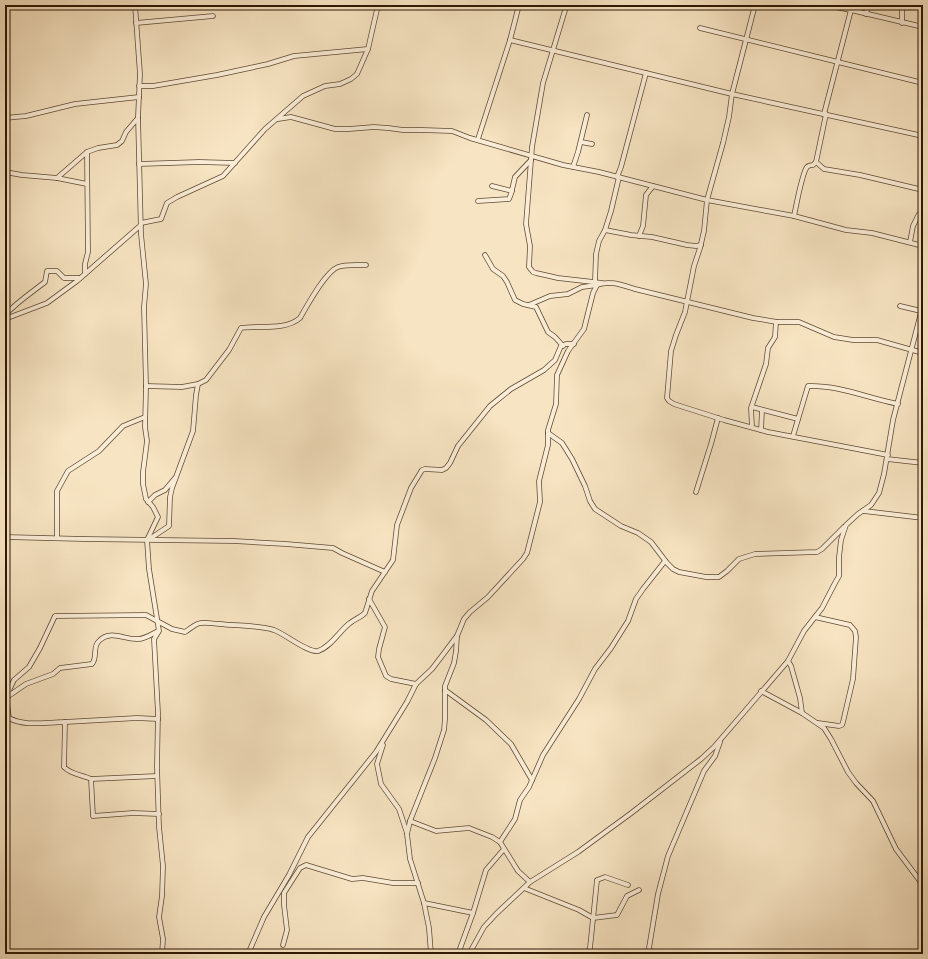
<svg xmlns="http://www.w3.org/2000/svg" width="928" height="959" font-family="'Libre Bodoni',serif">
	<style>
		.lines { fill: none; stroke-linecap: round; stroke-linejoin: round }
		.minor-casing { stroke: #604a34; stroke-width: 5.5 }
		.minor { stroke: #faedd7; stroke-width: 4 }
	</style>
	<rect width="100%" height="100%" fill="#f7e4c2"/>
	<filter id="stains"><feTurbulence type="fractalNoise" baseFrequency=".005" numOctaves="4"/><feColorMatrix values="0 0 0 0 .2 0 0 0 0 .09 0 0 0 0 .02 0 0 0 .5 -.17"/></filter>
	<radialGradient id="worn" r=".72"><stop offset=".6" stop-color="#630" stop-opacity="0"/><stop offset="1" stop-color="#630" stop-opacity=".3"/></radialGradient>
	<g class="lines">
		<defs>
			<g id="minor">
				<path d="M 135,5 L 140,74 L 138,117 L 141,234 L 146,284 L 144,307 L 146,386 L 145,427 L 147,441 L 143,472 L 143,484 L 146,499 L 153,507 L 158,517 L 147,540 L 149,569 L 159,631 L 154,639 L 158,713 L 157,767 L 159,827 L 163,866 L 162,896 L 159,917 L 163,939 L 162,954"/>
				<path d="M 755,5 L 732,94 L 729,117 L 723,143 L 707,200 L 704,231 L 700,248 L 694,266 L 685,312 L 676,335 L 671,351 L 667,398 L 669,401 L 674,404 L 724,420 L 768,432 L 888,455"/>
				<path d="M 825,5 L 851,10 L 923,27"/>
				<path d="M 902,5 L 902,23"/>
				<path d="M 566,7 L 543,83 L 532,147 L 526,224 L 530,246 L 529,267 L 533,272 L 536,273 L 558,278 L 602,283"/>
				<path d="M 866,14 L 868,5"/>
				<path d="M 136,23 L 213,16"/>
				<path d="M 700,28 L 923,83"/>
				<path d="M 510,40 L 732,94 L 923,136"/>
				<path d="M 139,86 L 153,86 L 217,75 L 268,64 L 294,56 L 368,49"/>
				<path d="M 824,114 L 851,10 L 851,5"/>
				<path d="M 5,118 L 26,116 L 75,104 L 139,97"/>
				<path d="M 278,119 L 291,117 L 335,129 L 349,129 L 374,127 L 388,128 L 403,130 L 422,130 L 452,131 L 470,138 L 563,165 L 599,172 L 707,200 L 794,216 L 846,230 L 872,233 L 923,246"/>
				<path d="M 478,139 L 510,40 L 519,5"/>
				<path d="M 581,142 L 592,144"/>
				<path d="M 816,162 L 824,169 L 860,175 L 923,190"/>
				<path d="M 139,164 L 199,162 L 235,163"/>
				<path d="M 573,167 L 578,152 L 587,115"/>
				<path d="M 5,172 L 22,175 L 57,178 L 87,184"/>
				<path d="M 617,177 L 621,167 L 646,73"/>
				<path d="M 57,178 L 87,152 L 98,148 L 117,145 L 122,141 L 126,132 L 138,118"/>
				<path d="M 492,186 L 512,191"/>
				<path d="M 478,201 L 509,199 L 511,194 L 515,177 L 531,160"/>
				<path d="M 794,216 C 796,207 802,173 807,167 C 809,165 810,165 813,165 L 816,162 L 826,114"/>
				<path d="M 141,223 L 161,219 L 167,203 L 177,197 L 223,176 L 265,129 L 303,96 L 325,86 L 340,84 L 351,79 L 357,74 L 368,49 L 378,5"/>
				<path d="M 605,230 L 631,235 L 652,237 L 687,245 L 696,246 L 701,245"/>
				<path d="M 639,236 L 643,226 L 646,195 L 653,186"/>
				<path d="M 910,242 L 913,226 L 919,214"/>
				<path d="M 485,255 L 493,269 L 503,276 L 507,282 L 515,300 L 523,304 L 536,307 L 548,332 L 555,337 L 563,346"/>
				<path d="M 85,274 L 85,264 L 88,252 L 87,152"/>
				<path d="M 595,281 L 596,254 L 599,241 L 605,230 L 611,211 L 619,177"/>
				<path d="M 529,305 L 550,296 L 568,294 L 582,287 L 597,285"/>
				<path d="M 900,306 L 921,311"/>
				<path d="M 5,315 C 17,302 31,293 45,282 L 47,271 L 57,271 L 64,278 L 80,278"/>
				<path d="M 5,319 L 47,303 L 77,281 L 141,225"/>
				<path d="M 146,386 L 182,387 L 198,384 L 206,380 L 229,350 L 241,328 C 259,325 285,331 300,318 C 307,306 325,272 338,267 C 346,264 357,265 366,265"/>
				<path d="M 752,407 L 798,419"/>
				<path d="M 752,427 L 751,408 L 766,364 L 768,348 L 775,337 L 776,322"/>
				<path d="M 761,430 L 762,410"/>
				<path d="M 548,433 L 562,443 L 572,459 L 585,486 L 590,501 L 595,509 L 621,526 L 638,533 L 651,542 L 667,563 L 673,569 L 679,572 L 706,577 L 719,577 L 727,571 L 739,559 L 755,554 L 817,552 L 822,549 L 844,527"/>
				<path d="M 793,436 L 808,386 C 839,385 867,398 898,404"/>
				<path d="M 887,459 L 923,463"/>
				<path d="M 696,492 L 711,444 L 718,418"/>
				<path d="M 148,502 L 155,495 L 165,490 L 175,478"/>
				<path d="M 864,511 L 923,518"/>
				<path d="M 5,537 L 84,539 L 234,541 L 286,544 L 333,548 L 342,553 L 385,572"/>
				<path d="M 57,538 L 57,491 L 68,471 L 99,451 L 123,426 L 145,417"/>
				<path d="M 148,540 L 169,526 L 170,497 L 172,488 L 193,431 L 196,395 L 198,384"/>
				<path d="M 369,599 L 385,627 L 379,649 L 378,657 L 386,676 L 391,679 L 416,684"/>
				<path d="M 815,617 L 850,625 L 855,631 L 856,637 L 853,679 L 843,722 L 842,725 L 839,726 L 818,723"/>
				<path d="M 788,661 L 791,666 L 800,698 L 802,713"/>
				<path d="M 445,690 L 486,720 L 511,744 L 532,780"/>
				<path d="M 761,691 L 802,713 L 824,728 L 831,739 L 848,772 L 856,783 L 873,801 L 896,849 L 923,885"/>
				<path d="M 7,697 L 26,684 L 53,674 L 60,668 L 92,664 C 98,657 92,647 99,641 C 110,629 124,640 138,639 C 145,639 152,634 158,631"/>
				<path d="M 65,722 L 137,718 L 158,719"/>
				<path d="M 383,745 L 377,764 L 381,784 L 399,809 L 407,833"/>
				<path d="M 91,779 L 157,776"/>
				<path d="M 159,814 L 133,813 L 93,816 L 91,779 C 82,775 70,774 64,767 L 65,722 C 47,722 25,727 9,718 L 6,697 L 14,680 L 29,667 L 40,648 L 55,616 L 146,615 L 172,629 L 185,632 C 190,629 196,623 201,623 C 207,622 214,624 220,624 C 237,626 257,625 274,630 C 285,634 308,653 318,651 C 331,647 340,630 350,623 C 355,619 361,617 365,613 L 372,591 L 393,560 L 397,525 L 411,488 L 422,470 L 425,469 L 442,470 L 446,468 L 450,463 L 458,446 L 490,406 L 511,389 L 544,370 L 555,360 L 561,346 L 566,344 L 574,344"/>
				<path d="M 410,821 L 436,831 L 469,828 L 492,837 L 500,842 L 518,871 L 530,882"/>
				<path d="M 500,842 L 515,819 L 520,800 L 529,787 L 543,755 L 579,699 L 595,669 L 611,648 L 628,621 L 636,599 L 643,589 L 665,561"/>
				<path d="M 524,888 L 579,910 L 593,918 L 617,915 L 627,896 L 639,890"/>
				<path d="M 424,903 L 473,913"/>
				<path d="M 283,945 L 287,930 L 284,905 L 284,893 L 300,868 L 306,865 L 352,879 L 363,878 L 393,883 L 418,883"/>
				<path d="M 248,954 L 264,917 L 289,875 L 308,837 L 376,752 L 407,702 L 416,684 L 432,669 L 457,636 L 464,619 L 470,612 L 488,597 L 523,559 L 527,553 L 540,502 L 539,481 L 548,445 L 548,430 L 556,404 L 557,375 L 568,351 L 584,329 L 593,293 L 597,285 C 610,280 622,285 635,289 L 753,318 L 777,322 L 799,322 L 834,337 L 853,340 L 877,340 L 923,353"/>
				<path d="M 431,954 L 429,928 L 424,903 L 410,859 L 407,834 L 410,821 L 435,758 L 444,730 L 445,719 L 445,686 L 454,663 L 456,651 L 457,636"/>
				<path d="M 458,954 L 473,913 L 486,870 L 504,849"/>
				<path d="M 469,954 L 484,927 L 496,914 L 530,882 L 578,852 L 630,814 L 701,759 L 714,747 L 788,661 L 804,631 L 822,608 L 835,583 L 839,576 L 839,557 L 841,540 L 846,525 L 858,514 L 871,505 L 879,493 L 884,474 L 893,420 L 923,305"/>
				<path d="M 587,954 L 590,948 L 597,880 L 605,877 L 628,885"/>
				<path d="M 648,954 L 658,894 L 668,856 L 704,771 L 715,756 L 720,742"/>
			</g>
		</defs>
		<use href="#minor" class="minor-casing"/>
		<use href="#minor" class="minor"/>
	</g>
	<rect width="928" height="959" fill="none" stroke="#f7e4c2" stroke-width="20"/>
	<rect x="6" y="6" width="916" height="947" fill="none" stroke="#2d1704" stroke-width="2"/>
	<rect x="10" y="10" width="908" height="939" fill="none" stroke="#2d1704"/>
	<rect width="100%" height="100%" filter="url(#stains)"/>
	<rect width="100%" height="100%" fill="url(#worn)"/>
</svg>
